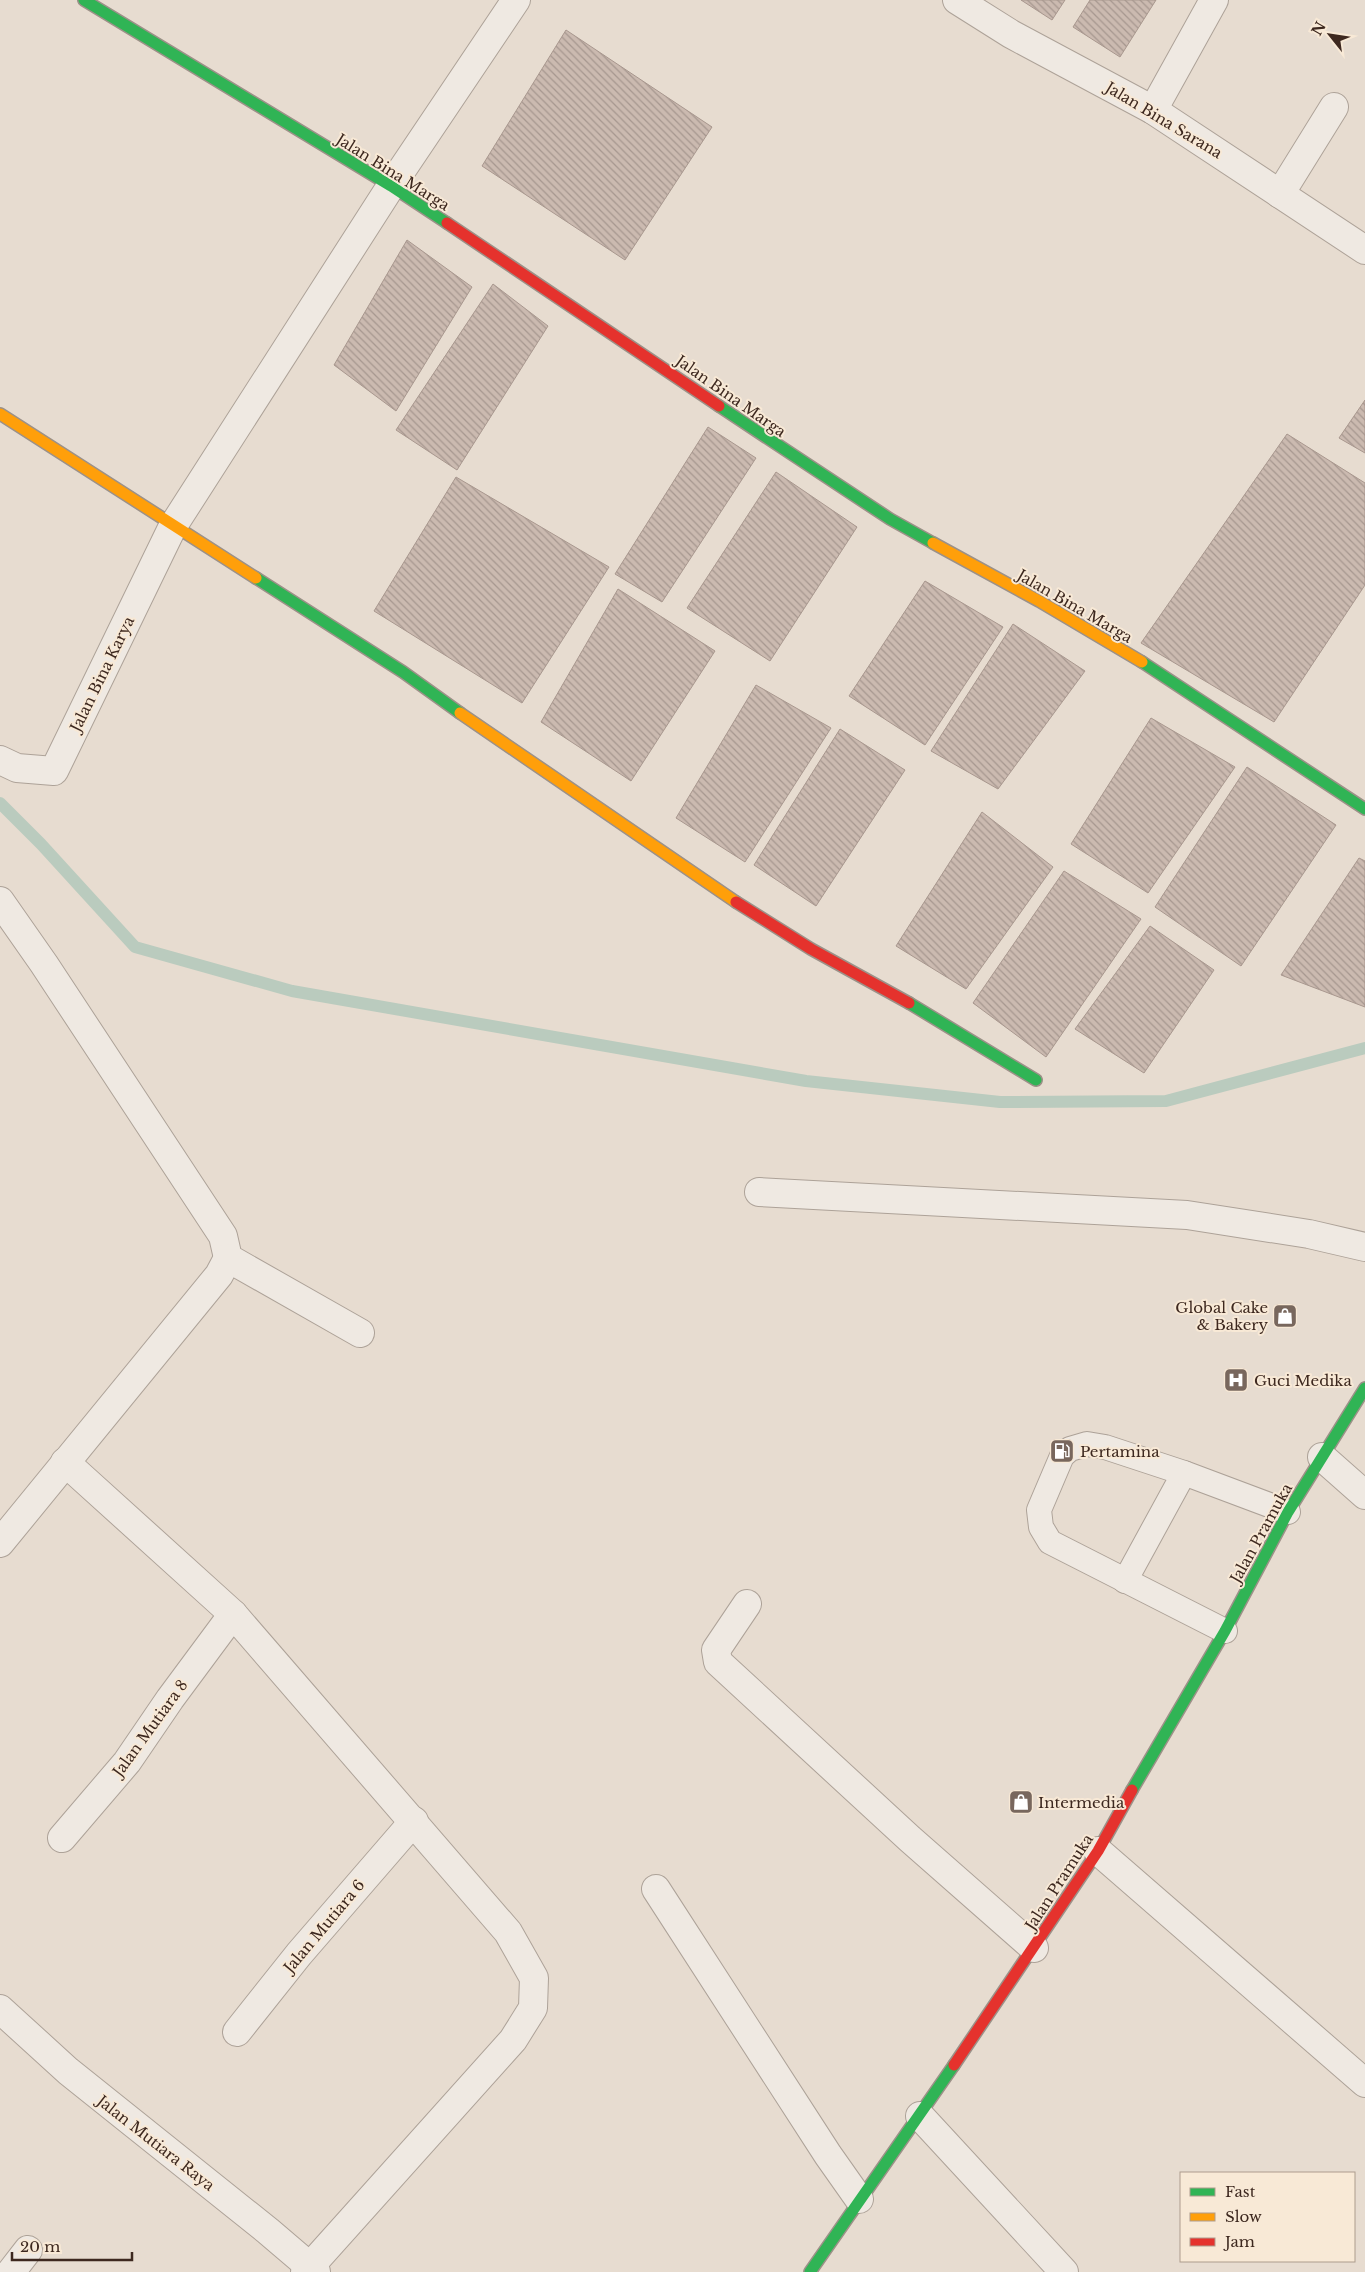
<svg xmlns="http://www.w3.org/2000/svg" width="1365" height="2272" font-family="'Libre Baskerville',serif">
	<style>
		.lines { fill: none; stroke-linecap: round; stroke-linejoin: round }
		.stream { stroke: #bacbbe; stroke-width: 12 }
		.building { fill: url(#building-back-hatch); stroke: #a8978e }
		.lane-casing { stroke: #ada298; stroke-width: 26 }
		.street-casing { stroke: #ada298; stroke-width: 30 }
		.fast-casing { stroke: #9c9188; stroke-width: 14 }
		.slow-casing { stroke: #9c9188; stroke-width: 14 }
		.jam-casing { stroke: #9c9188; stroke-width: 14 }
		.lane { stroke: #efe9e2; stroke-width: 24 }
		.street { stroke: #efe9e2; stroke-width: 28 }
		.fast { stroke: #30b455; stroke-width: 11 }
		.slow { stroke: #ff9f0a; stroke-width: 11 }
		.jam { stroke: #e5322d; stroke-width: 11 }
		.labels { text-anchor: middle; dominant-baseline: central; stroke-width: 4; stroke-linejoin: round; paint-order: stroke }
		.street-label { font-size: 15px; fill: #3d281f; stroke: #f8e9d6 }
		.poi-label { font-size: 15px; fill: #3d281f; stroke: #f8e9d6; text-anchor: start }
	</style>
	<defs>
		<pattern id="building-back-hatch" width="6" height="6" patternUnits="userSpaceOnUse" patternTransform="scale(1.25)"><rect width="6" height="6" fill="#cbbab0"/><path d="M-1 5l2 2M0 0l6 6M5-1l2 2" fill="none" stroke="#a6978f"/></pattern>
	</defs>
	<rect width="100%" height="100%" fill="#e7dcd0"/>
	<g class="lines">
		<path class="stream" d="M 0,803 L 41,844 L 135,947 L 292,991 L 806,1081 L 1000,1102 L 1166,1101 L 1365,1048"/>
	</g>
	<g class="building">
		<path d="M 1021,0 L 1065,0 L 1052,20 Z"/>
		<path d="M 1090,0 L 1156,0 L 1120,57 L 1073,27 Z"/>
		<path d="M 566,30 L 712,127 L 625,260 L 482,166 Z"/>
		<path d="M 407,240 L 472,287 L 396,411 L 334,365 Z"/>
		<path d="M 493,284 L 548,326 L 457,470 L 396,430 Z"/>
		<path d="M 1365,400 L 1365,453 L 1339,438 Z"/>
		<path d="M 708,427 L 756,458 L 662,602 L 615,574 Z"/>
		<path d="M 1287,434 L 1365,483 L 1365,585 L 1274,722 L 1141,643 Z"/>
		<path d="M 776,472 L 857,527 L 770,661 L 687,608 Z"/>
		<path d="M 456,477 L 609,567 L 522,703 L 374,611 Z"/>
		<path d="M 925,581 L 1003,627 L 925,745 L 849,696 Z"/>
		<path d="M 618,589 L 715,651 L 631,781 L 541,722 Z"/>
		<path d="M 1013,624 L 1085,671 L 998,789 L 931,751 Z"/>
		<path d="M 756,685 L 831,728 L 745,862 L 676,818 Z"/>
		<path d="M 1151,718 L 1235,767 L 1148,893 L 1071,844 Z"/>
		<path d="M 840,729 L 905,770 L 816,906 L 754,865 Z"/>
		<path d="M 1247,767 L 1336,825 L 1241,966 L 1155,907 Z"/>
		<path d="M 982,812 L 1053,867 L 966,989 L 896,946 Z"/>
		<path d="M 1359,858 L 1365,861 L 1365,1007 L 1281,975 Z"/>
		<path d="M 1064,871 L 1141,919 L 1046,1057 L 973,1003 Z"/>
		<path d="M 1150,926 L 1214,970 L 1144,1073 L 1075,1029 Z"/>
	</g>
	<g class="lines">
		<defs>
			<g id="lane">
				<path d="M 1125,1581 L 1184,1473"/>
				<path d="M 1225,1631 L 1050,1542 L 1041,1527 L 1039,1510 L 1062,1456 L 1070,1449 L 1087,1444 L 1105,1447 L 1184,1473 L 1288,1512"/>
			</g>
			<g id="street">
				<path d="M 957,0 L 1011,34 L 1153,110 L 1365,250"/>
				<path d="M 1153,110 L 1214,0"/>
				<path d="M 1280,194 L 1334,107"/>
				<path d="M 0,760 L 17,768 L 54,771 L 173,526 L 391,186 L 516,0"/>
				<path d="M 0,901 L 44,964 L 223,1236 L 228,1258 L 360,1333"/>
				<path d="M 759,1192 L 1187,1215 L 1309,1234 L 1365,1247"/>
				<path d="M 1322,1457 L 1365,1495"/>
				<path d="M 65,1462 L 233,1614 L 508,1932 L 534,1978 L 533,2008 L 513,2040 L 305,2272"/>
				<path d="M 0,1543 L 219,1275 L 228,1258"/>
				<path d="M 747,1604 L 716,1650 L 718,1662 L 910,1839 L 1034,1948"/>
				<path d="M 62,1838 L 127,1762 L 170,1699 L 233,1614"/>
				<path d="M 1098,1851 L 1365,2083"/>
				<path d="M 656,1889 L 828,2155 L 859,2199"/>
				<path d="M 0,2009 L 68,2071 L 268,2231 L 316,2272"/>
				<path d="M 237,2032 L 299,1954 L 414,1821"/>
				<path d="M 920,2116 L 1064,2272"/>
				<path d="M 11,2272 L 28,2250"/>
			</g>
			<g id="fast">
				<path d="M 84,0 L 391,186 L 447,223"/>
				<path d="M 719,406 L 890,519 L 933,543"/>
				<path d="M 256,578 L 403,672 L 460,713"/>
				<path d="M 1142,662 L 1365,809"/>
				<path d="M 909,1003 L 1036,1080"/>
				<path d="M 1132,1790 L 1225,1631 L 1288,1512 L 1365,1388"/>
				<path d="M 810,2272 L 954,2065"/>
			</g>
			<g id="slow">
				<path d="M 0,414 L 256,578"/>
				<path d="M 933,543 L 1039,601 L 1142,662"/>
				<path d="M 460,713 L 736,902"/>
			</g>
			<g id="jam">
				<path d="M 447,223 L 719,406"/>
				<path d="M 736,902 L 811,949 L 909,1003"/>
				<path d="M 954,2065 L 1098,1851 L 1132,1790"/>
			</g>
		</defs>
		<use href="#lane" class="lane-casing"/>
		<use href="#street" class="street-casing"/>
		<use href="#fast" class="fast-casing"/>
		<use href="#slow" class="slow-casing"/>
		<use href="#jam" class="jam-casing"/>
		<use href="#lane" class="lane"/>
		<use href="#street" class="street"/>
		<use href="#fast" class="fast"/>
		<use href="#slow" class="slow"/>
		<use href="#jam" class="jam"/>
	</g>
	<defs>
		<symbol id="shop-square" viewBox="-11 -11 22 22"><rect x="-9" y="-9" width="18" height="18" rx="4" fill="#78675d" stroke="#f8e9d6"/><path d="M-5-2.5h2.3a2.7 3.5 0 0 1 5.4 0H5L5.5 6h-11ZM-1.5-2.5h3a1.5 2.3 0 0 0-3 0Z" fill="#fff"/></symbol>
		<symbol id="hospital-square" viewBox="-11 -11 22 22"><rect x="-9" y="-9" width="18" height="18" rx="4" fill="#78675d" stroke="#f8e9d6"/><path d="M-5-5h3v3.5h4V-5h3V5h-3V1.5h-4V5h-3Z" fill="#fff"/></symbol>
		<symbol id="fuel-square" viewBox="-11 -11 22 22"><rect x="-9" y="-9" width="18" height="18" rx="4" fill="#78675d" stroke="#f8e9d6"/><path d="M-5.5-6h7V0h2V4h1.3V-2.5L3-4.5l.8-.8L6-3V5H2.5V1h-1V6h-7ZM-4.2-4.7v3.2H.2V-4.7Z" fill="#fff"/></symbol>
	</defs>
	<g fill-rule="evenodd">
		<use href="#shop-square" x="1271" y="1302" width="28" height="28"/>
		<use href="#hospital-square" x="1222" y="1366" width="28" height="28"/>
		<use href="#fuel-square" x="1048" y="1437" width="28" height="28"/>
		<use href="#shop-square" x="1007" y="1788" width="28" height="28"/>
	</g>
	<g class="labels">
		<g class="street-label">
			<text transform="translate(1164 120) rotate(31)">Jalan Bina Sarana</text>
			<text transform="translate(393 172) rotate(32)">Jalan Bina Marga</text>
			<text transform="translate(731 396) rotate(35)">Jalan Bina Marga</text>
			<text transform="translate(1075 606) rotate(30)">Jalan Bina Marga</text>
			<text transform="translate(102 674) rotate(-64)">Jalan Bina Karya</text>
			<text transform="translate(1261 1533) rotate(-61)">Jalan Pramuka</text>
			<text transform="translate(150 1728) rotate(-54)">Jalan Mutiara 8</text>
			<text transform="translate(1059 1882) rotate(-57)">Jalan Pramuka</text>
			<text transform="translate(324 1926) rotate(-50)">Jalan Mutiara 6</text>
			<text transform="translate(156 2143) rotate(38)">Jalan Mutiara Raya</text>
		</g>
		<g class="poi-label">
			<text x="1268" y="1307" text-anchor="end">Global Cake<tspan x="1268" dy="17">&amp; Bakery</tspan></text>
			<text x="1254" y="1380">Guci Medika</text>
			<text x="1080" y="1451">Pertamina</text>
			<text x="1038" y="1802">Intermedia</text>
		</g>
	</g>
	<rect x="1180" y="2172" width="175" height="90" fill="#f8e9d6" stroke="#ad9c8d"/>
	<rect x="1190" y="2188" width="25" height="8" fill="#30b455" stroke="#ad9c8d"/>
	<text x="1225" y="2197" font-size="15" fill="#3d281f">Fast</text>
	<rect x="1190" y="2213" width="25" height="8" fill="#ff9f0a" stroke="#ad9c8d"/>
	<text x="1225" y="2222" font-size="15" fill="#3d281f">Slow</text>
	<rect x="1190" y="2238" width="25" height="8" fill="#e5322d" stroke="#ad9c8d"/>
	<text x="1225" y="2247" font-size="15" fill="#3d281f">Jam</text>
	<g transform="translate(1330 35) rotate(300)" stroke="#f8e9d6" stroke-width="4" paint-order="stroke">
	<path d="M0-4L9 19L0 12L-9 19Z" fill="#3d281f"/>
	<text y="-8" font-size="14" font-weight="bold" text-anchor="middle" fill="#3d281f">N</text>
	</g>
	<path d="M12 2252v8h120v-8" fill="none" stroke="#3d281f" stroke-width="2.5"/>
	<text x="20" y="2252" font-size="15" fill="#3d281f" stroke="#f8e9d6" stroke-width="4" paint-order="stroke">20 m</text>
</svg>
